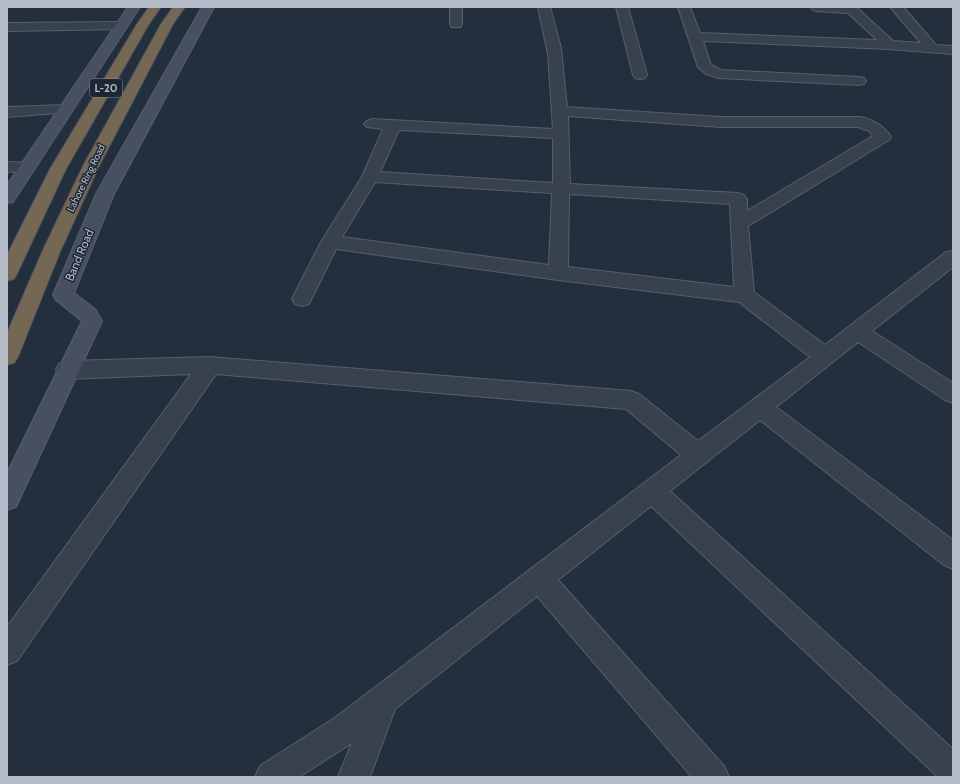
<svg xmlns="http://www.w3.org/2000/svg" width="960" height="784" font-family="Cabin,sans-serif">
	<style>
		.lines { fill: none; stroke-linecap: round; stroke-linejoin: round }
		.minor-casing { stroke: #565f6c; stroke-width: 2 }
		.secondary-casing { stroke: #565f6c; stroke-width: 2 }
		.motorway-casing { stroke: #434c59; stroke-width: 2 }
		.minor { fill: #38414e; fill-rule: evenodd }
		.secondary { fill: #465061; fill-rule: evenodd }
		.motorway { fill: #746855; fill-rule: evenodd }
		.labels { text-anchor: middle; dominant-baseline: central; stroke-width: 3; stroke-linejoin: round; paint-order: stroke }
		.far-street-label { font-size: 10px; fill: #b4bcc9; stroke: #1d2633 }
		.shield { fill: #1d2633; stroke: #878f9c; stroke-width: 1 }
		.shield-label { font-size: 11px; font-weight: bold; fill: #b4bcc9 }
		.street-label { font-size: 12px; fill: #b4bcc9; stroke: #1d2633 }
	</style>
	<rect width="100%" height="100%" fill="#242f3e"/>
	<g class="lines">
		<defs>
			<g id="minor">
				<path d="M 450,7 L 462,7 L 462,24 L 461,27 L 451,27 L 450,24 Z"/>
				<path d="M 538,7 L 550,7 L 561,48 L 567,107 L 720,117 L 861,117 C 873,120 884,126 891,137 L 889,140 L 748,226 L 754,292 L 825,345 L 946,252 L 953,251 L 953,267 L 872,331 L 953,383 L 953,403 L 945,400 L 858,342 L 776,407 L 953,540 L 953,569 L 944,565 L 760,420 L 670,491 L 953,749 L 953,777 L 938,777 L 651,506 L 558,580 L 724,766 L 729,777 L 692,777 L 537,596 L 395,709 L 370,777 L 338,777 L 352,743 L 299,777 L 255,777 L 260,766 L 336,717 L 681,455 L 626,409 L 216,374 L 17,661 L 7,665 L 7,627 L 191,374 L 67,379 L 59,376 L 56,370 L 59,364 L 67,361 L 210,357 L 631,391 L 639,394 L 698,441 L 810,357 L 739,302 L 558,280 L 336,249 L 309,304 L 302,306 L 295,304 L 292,299 L 321,242 L 362,177 L 383,129 L 367,127 L 364,124 L 367,121 L 372,119 L 553,129 L 548,54 ZM 568,116 L 720,127 L 858,127 L 869,131 L 873,136 L 747,211 L 747,199 L 744,195 L 738,193 L 570,184 ZM 399,130 L 553,138 L 553,183 L 380,172 ZM 375,182 L 552,193 L 549,265 L 342,237 ZM 569,194 L 730,204 L 734,287 L 568,267 Z"/>
				<path d="M 616,7 L 628,7 L 647,75 L 645,78 L 640,79 L 635,78 L 633,75 Z"/>
				<path d="M 678,7 L 690,7 L 700,33 L 877,40 L 848,13 L 817,11 L 813,10 L 811,7 L 856,7 L 893,41 L 921,43 L 890,7 L 903,7 L 936,45 L 953,46 L 953,54 L 889,49 L 703,41 L 711,65 L 721,70 L 859,77 L 864,78 L 866,81 L 864,84 L 859,85 L 719,78 L 706,74 L 698,67 Z"/>
				<path d="M 121,22 L 126,23 L 127,26 L 126,29 L 7,31 L 7,23 Z"/>
				<path d="M 66,105 L 71,106 L 73,109 L 71,112 L 7,117 L 7,107 Z"/>
				<path d="M 7,162 L 33,163 L 35,167 L 33,171 L 7,172 Z"/>
			</g>
			<g id="secondary">
				<path d="M 128,7 L 140,7 L 13,202 L 7,203 L 7,185 Z"/>
				<path d="M 202,7 L 214,7 L 114,194 L 74,293 L 95,309 L 102,321 L 16,507 L 7,510 L 7,473 L 82,321 L 56,300 L 53,295 L 96,194 Z"/>
			</g>
			<g id="motorway">
				<path d="M 149,7 L 161,7 L 149,24 L 66,169 L 17,274 L 14,279 L 7,281 L 7,255 L 50,169 L 137,24 Z"/>
				<path d="M 173,7 L 185,7 L 173,24 L 99,166 L 60,252 L 18,357 L 14,363 L 7,365 L 7,333 L 42,252 L 83,166 L 161,24 Z"/>
			</g>
		</defs>
		<use href="#minor" class="minor-casing"/>
		<use href="#secondary" class="secondary-casing"/>
		<use href="#motorway" class="motorway-casing"/>
		<use href="#minor" class="minor"/>
		<use href="#secondary" class="secondary"/>
		<use href="#motorway" class="motorway"/>
	</g>
	<g class="labels">
		<g class="far-street-label">
			<text transform="translate(86 178) rotate(-64)">Lahore Ring Road</text>
		</g>
		<rect class="shield" x="90" y="79" width="32" height="18" rx="3"/>
		<g class="shield-label">
			<text x="106" y="88">L-20</text>
		</g>
		<g class="street-label">
			<text transform="translate(79 255) rotate(-67)">Band Road</text>
		</g>
	</g>
	<rect width="960" height="784" fill="none" stroke="#b4bcc9" stroke-width="16"/>
</svg>
